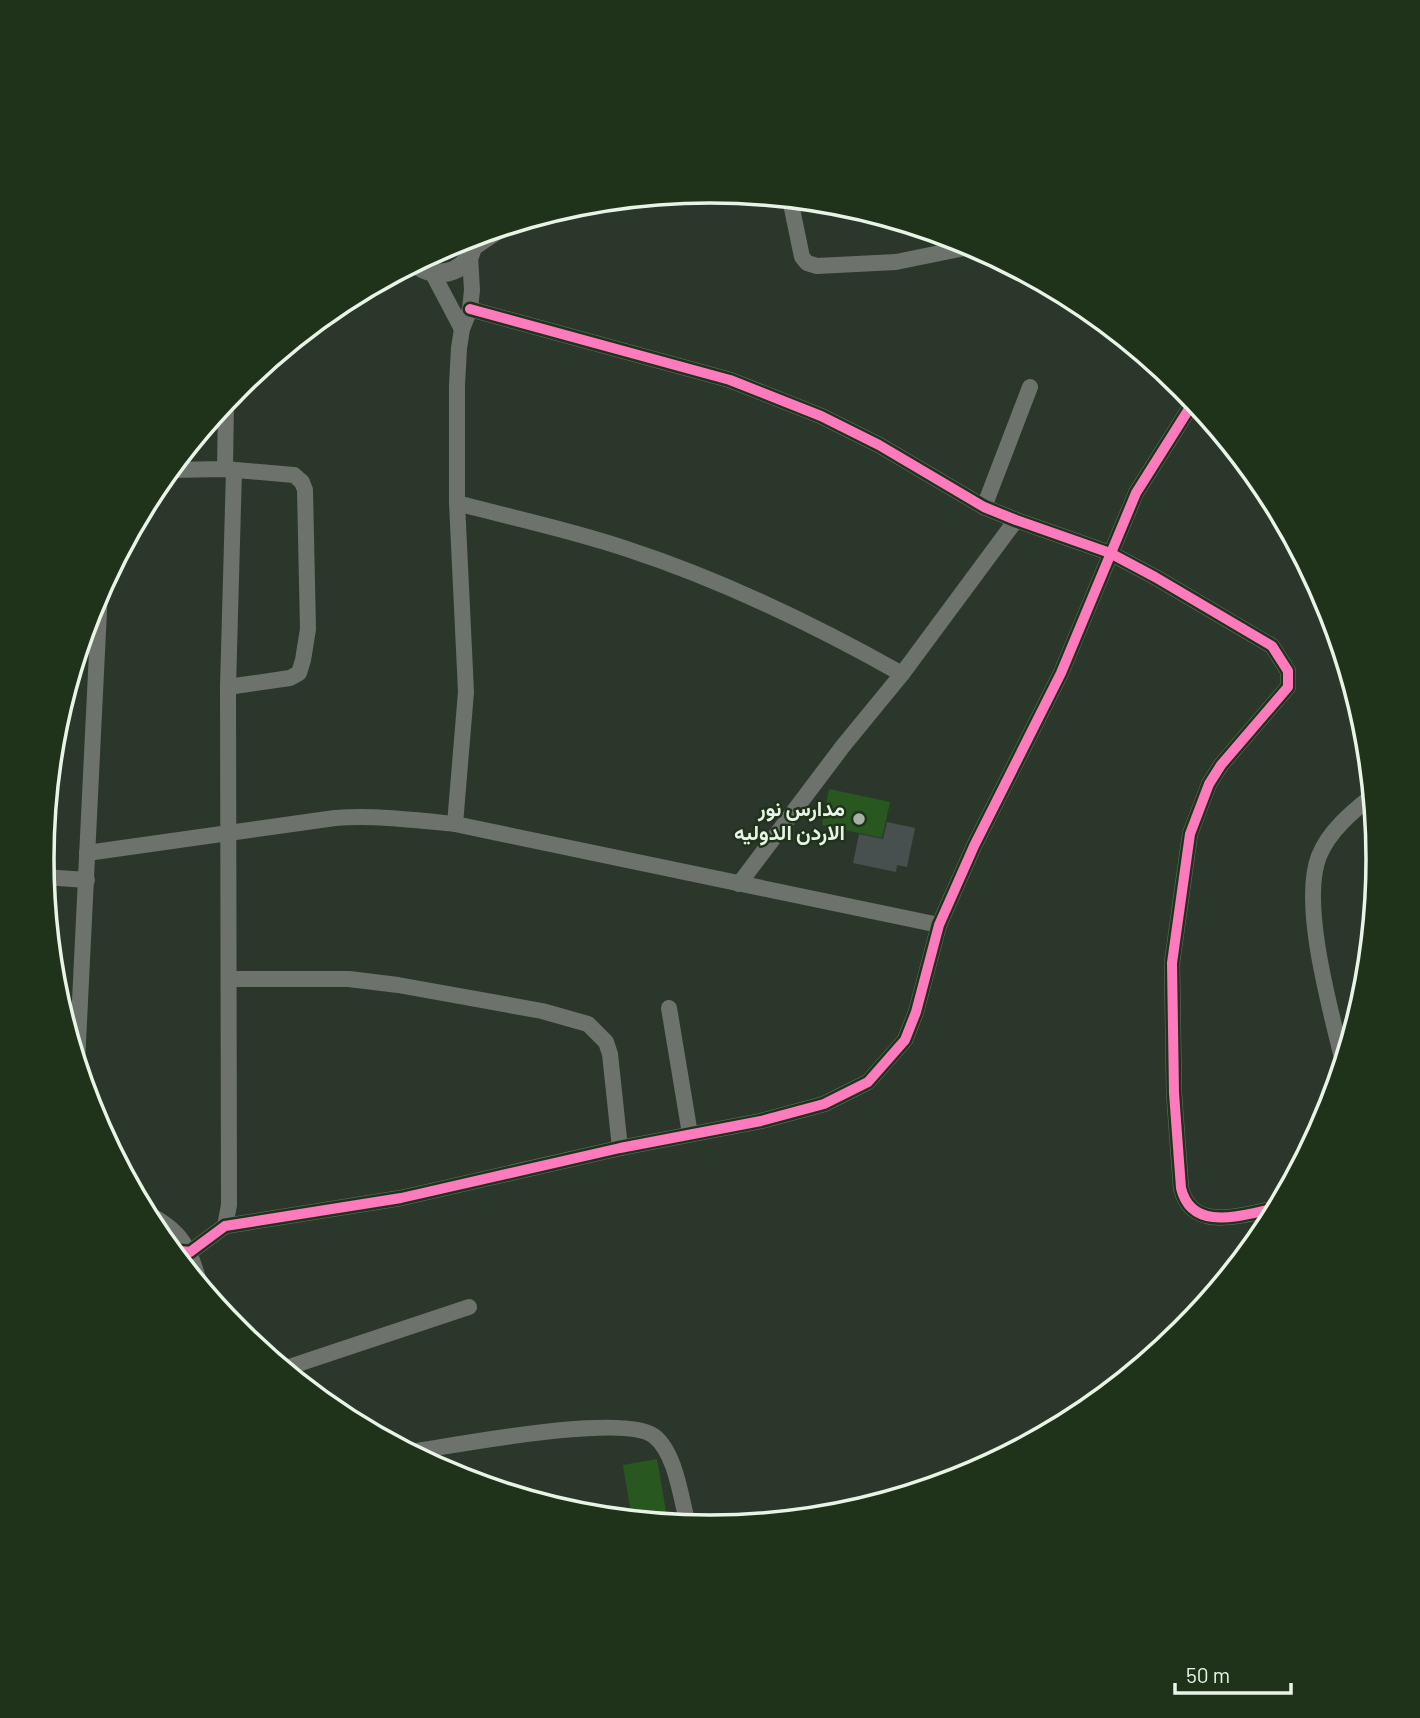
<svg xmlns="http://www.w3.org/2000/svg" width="1420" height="1718" font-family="Barlow,Vazirmatn,sans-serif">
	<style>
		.green { fill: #285820 }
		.building { fill: #484f4f }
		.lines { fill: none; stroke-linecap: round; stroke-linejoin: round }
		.minor { stroke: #6d726c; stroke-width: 16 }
		.tertiary { stroke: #6d726c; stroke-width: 19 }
		.cycleway-casing { stroke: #1f331b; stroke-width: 15 }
		.cycleway { stroke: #fd7abc; stroke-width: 10 }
		.poi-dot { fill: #a6b2a5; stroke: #1f331b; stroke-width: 2.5 }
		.labels { text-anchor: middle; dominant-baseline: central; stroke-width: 5; stroke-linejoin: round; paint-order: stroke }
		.poi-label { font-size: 21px; font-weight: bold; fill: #e8f5e6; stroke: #1f331b; text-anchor: end }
		.rim { fill: none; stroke: #e8f5e6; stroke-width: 3.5 }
	</style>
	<rect width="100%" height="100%" fill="#2c372b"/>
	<g class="green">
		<path d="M 829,789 L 890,802 L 882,838 L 822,825 Z"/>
		<path d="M 657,1459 L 668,1523 L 632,1519 L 623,1465 Z"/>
	</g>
	<path class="building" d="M 887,822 L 915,828 L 907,867 L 897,865 L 896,872 L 853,863 L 859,834 L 883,839 Z"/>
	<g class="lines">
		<g class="minor">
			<path d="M 790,199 L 802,257 L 807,263 L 817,266 L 896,262 L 974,246"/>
			<path d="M 433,274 L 462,329"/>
			<path d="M 470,309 L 730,380 L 821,416 L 879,445 L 984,507 L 1016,520 L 1110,553 L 1155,577 L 1272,646 L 1288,671 L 1288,687 L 1221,765 L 1209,784 L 1190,834 L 1172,963 L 1174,1093 L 1181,1188 C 1192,1234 1244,1214 1277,1208"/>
			<path d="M 225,469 L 226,401"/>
			<path d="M 170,470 L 225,469 L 294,475 L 302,482 L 305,490 L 308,629 L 303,660 L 299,673 L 290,678 L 228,687"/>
			<path d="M 457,503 C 513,518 571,530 627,549 C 722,580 815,625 902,674 L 1016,520"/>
			<path d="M 984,507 L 1030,387"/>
			<path d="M 455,824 L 466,692 L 457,503 L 457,385 L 459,348 L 462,329 L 470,309 L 472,290 L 470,256"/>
			<path d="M 87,853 L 335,818 C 375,815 415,820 455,824 L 939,925"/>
			<path d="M 44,877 L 87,880"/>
			<path d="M 739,884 L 843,746 L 902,674"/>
			<path d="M 229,979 L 349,979 L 398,985 L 542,1011 L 588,1024 L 606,1042 L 610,1054 L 620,1148"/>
			<path d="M 669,1008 L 690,1134"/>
			<path d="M 1343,1062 C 1331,1011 1300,904 1319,856 C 1329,831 1352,812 1372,796"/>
			<path d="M 77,1063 L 100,590"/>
			<path d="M 146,1213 C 183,1231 189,1248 200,1285"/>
			<path d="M 225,1226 L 229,1205 L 228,687 L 234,470"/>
			<path d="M 171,1250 L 190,1252 L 225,1226 L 401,1198 L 620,1148 L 761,1121 L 824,1104 L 868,1082 L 905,1040 L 916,1012 L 939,925 L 974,846 L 1061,673 L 1136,493 L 1194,401"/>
			<path d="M 283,1369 L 469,1307"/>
			<path d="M 410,1452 C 453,1446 624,1412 654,1436 C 676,1453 681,1499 688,1525"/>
		</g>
		<g class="tertiary">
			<path d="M 474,246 L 502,227"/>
			<path d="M 414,263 C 439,284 476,270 473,236"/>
		</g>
		<defs>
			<g id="cycleway">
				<path d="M 470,309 L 730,380 L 821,416 L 879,445 L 984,507 L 1016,520 L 1110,553 L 1155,577 L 1272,646 L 1288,671 L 1288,687 L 1221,765 L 1209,784 L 1190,834 L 1172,963 L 1174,1093 L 1181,1188 C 1192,1234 1244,1214 1277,1208"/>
				<path d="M 171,1250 L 190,1252 L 225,1226 L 401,1198 L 620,1148 L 761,1121 L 824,1104 L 868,1082 L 905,1040 L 916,1012 L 939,925 L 974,846 L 1061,673 L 1136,493 L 1194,401"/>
			</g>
		</defs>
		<use href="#cycleway" class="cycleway-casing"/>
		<use href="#cycleway" class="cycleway"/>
	</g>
	<circle class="poi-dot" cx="859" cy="819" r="7"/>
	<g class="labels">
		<g class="poi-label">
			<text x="845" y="807">مدارس نور<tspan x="845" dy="24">الاردن الدوليه</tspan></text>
		</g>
	</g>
	<path d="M0 0H1420V1718H0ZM54 859a656 656 0 1 1 1312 0a656 656 0 1 1-1312 0Z" fill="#1f331b" fill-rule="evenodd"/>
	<path class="rim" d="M54 859a656 656 0 1 1 1312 0a656 656 0 1 1-1312 0Z"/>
	<path d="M1175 1683v10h116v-10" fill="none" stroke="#e8f5e6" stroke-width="3.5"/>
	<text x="1186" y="1683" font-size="21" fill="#e8f5e6" stroke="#1f331b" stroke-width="5" paint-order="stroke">50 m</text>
</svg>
